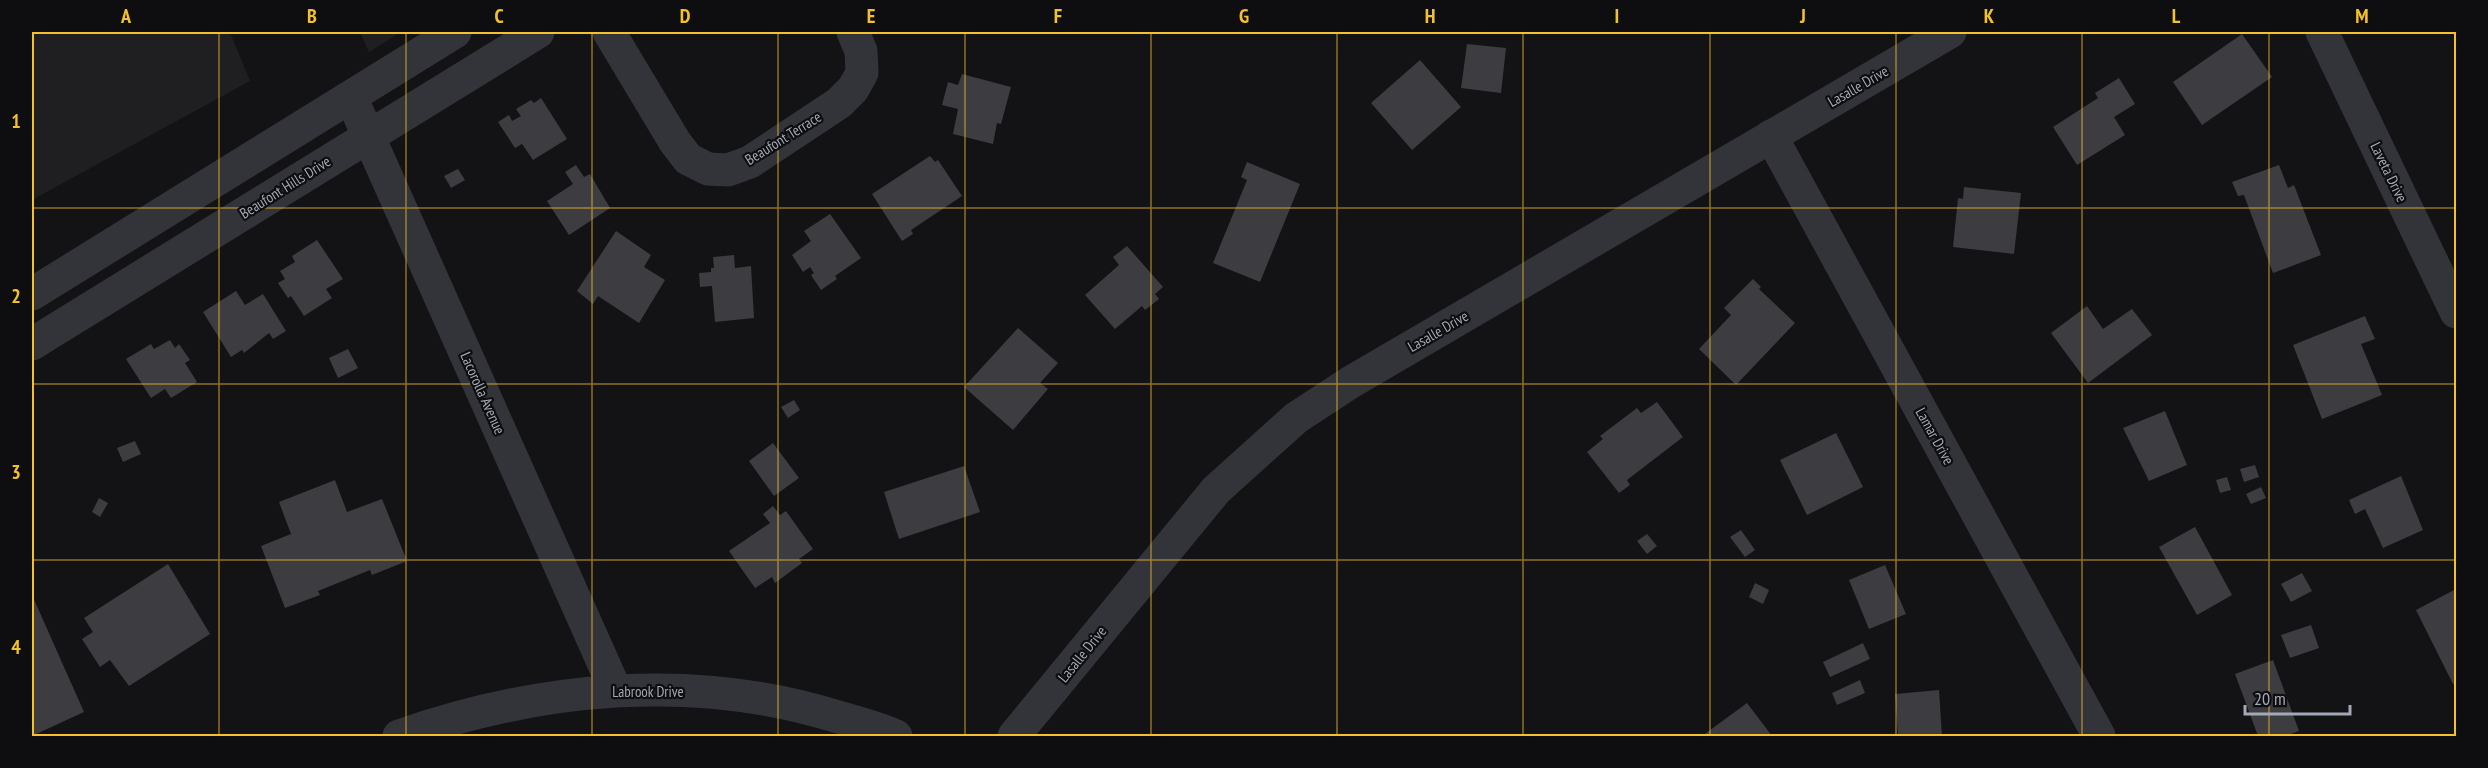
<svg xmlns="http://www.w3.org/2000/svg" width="2488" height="768" font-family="'PT Sans Narrow',sans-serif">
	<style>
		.built { fill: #1f1e21 }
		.building { fill: #3d3c41 }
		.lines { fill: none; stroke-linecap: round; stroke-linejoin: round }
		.minor { stroke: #333439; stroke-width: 33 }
		.grid { fill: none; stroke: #f3c12b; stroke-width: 1.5; stroke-opacity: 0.55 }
		.labels { text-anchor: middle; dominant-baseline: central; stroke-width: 4.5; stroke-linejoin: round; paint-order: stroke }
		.street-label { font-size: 15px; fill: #a4a7b5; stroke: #0e0d0f }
		.neatline { fill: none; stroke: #f3c12b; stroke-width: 2 }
		.grid-label { font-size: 20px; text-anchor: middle; font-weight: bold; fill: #f3c12b }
	</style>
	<rect width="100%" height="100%" fill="#131214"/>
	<g class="built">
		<path d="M 32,32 L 230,32 L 250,81 L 32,200 Z"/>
		<path d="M 360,32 L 401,32 L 369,52 Z"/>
	</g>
	<g class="building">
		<path d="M 2242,34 L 2272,77 L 2202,125 L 2173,82 Z"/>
		<path d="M 1467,44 L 1506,48 L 1501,93 L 1461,88 Z"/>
		<path d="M 1420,60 L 1461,107 L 1412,150 L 1371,103 Z"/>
		<path d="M 962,74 L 1011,87 L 1001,124 L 997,123 L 993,144 L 953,134 L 958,109 L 942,105 L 948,82 L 958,85 Z"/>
		<path d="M 2119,78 L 2135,104 L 2114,117 L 2125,135 L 2077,165 L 2053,127 L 2098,98 L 2095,93 Z"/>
		<path d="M 541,98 L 567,139 L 533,160 L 522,144 L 515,148 L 498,122 L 509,115 L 512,121 L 521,116 L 516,109 L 531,100 L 534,103 Z"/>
		<path d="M 930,156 L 935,162 L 938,160 L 962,196 L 911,230 L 913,234 L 902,241 L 872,194 Z"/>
		<path d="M 1247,162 L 1300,184 L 1260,282 L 1213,263 L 1247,180 L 1241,177 Z"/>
		<path d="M 576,165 L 584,177 L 590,174 L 610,208 L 569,235 L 547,201 L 573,184 L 565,172 Z"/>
		<path d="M 2279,165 L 2288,188 L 2294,185 L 2321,255 L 2273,273 L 2244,195 L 2238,196 L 2232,182 Z"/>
		<path d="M 458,169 L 465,180 L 451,188 L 444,176 Z"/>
		<path d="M 1964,187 L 2021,193 L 2014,254 L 1953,247 L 1958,198 L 1963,199 Z"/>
		<path d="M 830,214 L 861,258 L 835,276 L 837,279 L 821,290 L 811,275 L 814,273 L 810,267 L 803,272 L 792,255 L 811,241 L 804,231 Z"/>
		<path d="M 616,231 L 651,255 L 644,267 L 665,280 L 639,323 L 598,296 L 593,304 L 577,291 Z"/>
		<path d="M 317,240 L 343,279 L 326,289 L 332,298 L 304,316 L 291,296 L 288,298 L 278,283 L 285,279 L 280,271 L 295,262 L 292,256 Z"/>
		<path d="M 1127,246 L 1163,287 L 1155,294 L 1159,299 L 1145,310 L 1142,306 L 1115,329 L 1085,295 L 1119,265 L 1113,257 Z"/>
		<path d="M 734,255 L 735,268 L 751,266 L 754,318 L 715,322 L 712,286 L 700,287 L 699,273 L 711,272 L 711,268 L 714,268 L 713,257 Z"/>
		<path d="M 1753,279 L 1761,287 L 1759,289 L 1795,323 L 1736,385 L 1699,349 L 1731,315 L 1724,308 Z"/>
		<path d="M 236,291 L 245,305 L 263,294 L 286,331 L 273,339 L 269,333 L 244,353 L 242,350 L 231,357 L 203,312 Z"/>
		<path d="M 2087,306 L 2103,329 L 2132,309 L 2152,335 L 2088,383 L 2051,333 Z"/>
		<path d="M 2365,316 L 2375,339 L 2361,344 L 2382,395 L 2322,419 L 2293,345 Z"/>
		<path d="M 1018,328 L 1058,363 L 1040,383 L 1048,389 L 1013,430 L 964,387 Z"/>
		<path d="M 170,340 L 175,348 L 179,344 L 190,360 L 185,363 L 197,382 L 171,398 L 165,389 L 151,398 L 126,359 L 151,344 L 154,349 Z"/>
		<path d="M 348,349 L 358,368 L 338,378 L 329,358 Z"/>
		<path d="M 794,400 L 800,410 L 788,418 L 781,407 Z"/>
		<path d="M 1657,402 L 1683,437 L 1627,480 L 1630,485 L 1619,493 L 1587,452 L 1603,439 L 1600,436 L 1637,408 L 1641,413 Z"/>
		<path d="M 2165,411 L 2187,465 L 2149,481 L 2123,428 Z"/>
		<path d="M 1836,433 L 1863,487 L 1807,515 L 1780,460 Z"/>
		<path d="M 135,441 L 141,454 L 123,462 L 117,448 Z"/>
		<path d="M 773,443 L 799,478 L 774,496 L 749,461 Z"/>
		<path d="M 2255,465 L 2259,477 L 2244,482 L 2240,469 Z"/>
		<path d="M 964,466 L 980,512 L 899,539 L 884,492 Z"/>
		<path d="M 2401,476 L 2423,530 L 2383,548 L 2365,509 L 2355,514 L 2349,500 Z"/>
		<path d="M 2227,477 L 2231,490 L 2220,493 L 2216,480 Z"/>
		<path d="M 335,480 L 347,512 L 382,499 L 407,561 L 372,575 L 370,570 L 318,591 L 320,595 L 285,608 L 261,546 L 291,534 L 279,502 Z"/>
		<path d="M 2261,487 L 2266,498 L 2251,504 L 2246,494 Z"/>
		<path d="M 99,498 L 108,503 L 100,517 L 92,512 Z"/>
		<path d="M 773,506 L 780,515 L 786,511 L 813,549 L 799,559 L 802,563 L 775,583 L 772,577 L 755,588 L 729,551 L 770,523 L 763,514 Z"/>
		<path d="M 2195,527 L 2232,595 L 2197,615 L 2159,547 Z"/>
		<path d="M 1741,530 L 1755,550 L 1745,557 L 1730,537 Z"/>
		<path d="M 1647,534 L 1657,546 L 1647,554 L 1637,541 Z"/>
		<path d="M 168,564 L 210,634 L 129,686 L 110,660 L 100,667 L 82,639 L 93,632 L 84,618 Z"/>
		<path d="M 1885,565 L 1906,614 L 1869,629 L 1849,580 Z"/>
		<path d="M 2302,573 L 2312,591 L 2291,602 L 2281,584 Z"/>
		<path d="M 1755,583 L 1769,590 L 1763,604 L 1749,597 Z"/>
		<path d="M 2456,589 L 2456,682 L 2453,684 L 2416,610 Z"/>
		<path d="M 32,595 L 84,712 L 32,736 Z"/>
		<path d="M 2311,625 L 2319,648 L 2290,658 L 2281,635 Z"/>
		<path d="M 1863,643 L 1870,659 L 1830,677 L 1823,662 Z"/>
		<path d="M 2273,660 L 2299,731 L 2285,736 L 2258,736 L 2235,674 Z"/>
		<path d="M 1860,680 L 1865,693 L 1837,705 L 1832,693 Z"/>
		<path d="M 1939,690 L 1942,736 L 1898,736 L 1895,694 Z"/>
		<path d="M 1747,703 L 1772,736 L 1702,736 Z"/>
	</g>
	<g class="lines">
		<g class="minor">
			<path d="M 609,32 L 675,142 L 688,159 L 708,169 L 728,170 L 750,162 L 839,103 L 853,89 L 862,73 L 861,51 L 853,32"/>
			<path d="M 2322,32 L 2456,312"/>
			<path d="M 351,97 L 615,689"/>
			<path d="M 1771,136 L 2099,736"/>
			<path d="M 32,294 L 455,32"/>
			<path d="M 32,344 L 538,32"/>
			<path d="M 399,736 C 539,687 692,672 835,716 C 855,722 877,727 896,736"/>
			<path d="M 1014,736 L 1216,490 L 1296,418 L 1351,382 L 1950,32"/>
		</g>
	</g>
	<path class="grid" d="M 219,32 L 219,736M 406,32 L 406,736M 592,32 L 592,736M 778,32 L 778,736M 965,32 L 965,736M 1151,32 L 1151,736M 1337,32 L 1337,736M 1523,32 L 1523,736M 1710,32 L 1710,736M 1896,32 L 1896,736M 2082,32 L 2082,736M 2269,32 L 2269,736M 32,208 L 2456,208M 32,384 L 2456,384M 32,560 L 2456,560"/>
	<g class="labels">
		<g class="street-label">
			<text transform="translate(1858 86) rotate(-30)">Lasalle Drive</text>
			<text transform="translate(783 138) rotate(-32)">Beaufont Terrace</text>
			<text transform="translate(2389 172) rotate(64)">Laveta Drive</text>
			<text transform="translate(285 187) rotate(-32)">Beaufont Hills Drive</text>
			<text transform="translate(1438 331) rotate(-30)">Lasalle Drive</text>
			<text transform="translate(483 393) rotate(66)">Lacorolla Avenue</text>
			<text transform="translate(1935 436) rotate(61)">Lamar Drive</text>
			<text transform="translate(1082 654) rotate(-51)">Lasalle Drive</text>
			<text x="648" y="691">Labrook Drive</text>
		</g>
	</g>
	<rect width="2488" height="768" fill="none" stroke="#0e0d0f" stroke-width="66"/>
	<path d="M2245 705v9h105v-9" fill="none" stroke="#a4a7b5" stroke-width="3"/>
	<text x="2254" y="705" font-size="18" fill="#a4a7b5" stroke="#0e0d0f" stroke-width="4.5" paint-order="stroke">20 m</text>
	<rect x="33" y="33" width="2422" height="702" class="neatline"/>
	<g class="grid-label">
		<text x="126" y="23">A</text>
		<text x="312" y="23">B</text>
		<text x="499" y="23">C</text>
		<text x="685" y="23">D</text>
		<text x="871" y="23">E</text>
		<text x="1058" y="23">F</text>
		<text x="1244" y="23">G</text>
		<text x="1430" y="23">H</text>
		<text x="1617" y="23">I</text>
		<text x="1803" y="23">J</text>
		<text x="1989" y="23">K</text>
		<text x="2176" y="23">L</text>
		<text x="2362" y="23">M</text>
		<text x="16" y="128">1</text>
		<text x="16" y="303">2</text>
		<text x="16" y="479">3</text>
		<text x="16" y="654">4</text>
	</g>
</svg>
